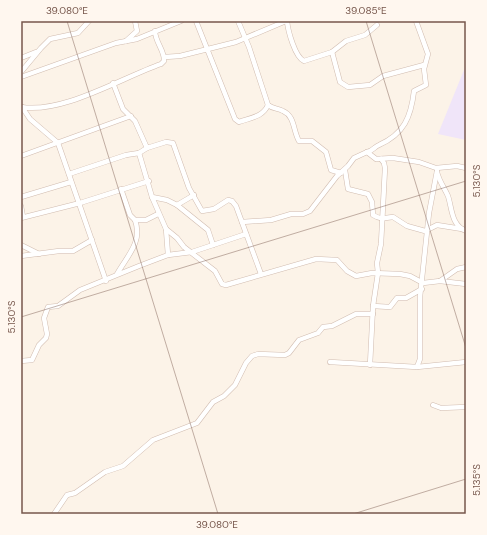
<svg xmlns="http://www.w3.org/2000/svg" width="487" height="535" font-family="'DM Sans',sans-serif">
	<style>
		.education { fill: #f0e5f9 }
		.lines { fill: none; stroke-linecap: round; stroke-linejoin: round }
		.minor-casing { stroke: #d1bcb0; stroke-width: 5.5 }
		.minor { stroke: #fff; stroke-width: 4.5 }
		.ticks { fill: none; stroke: #77574c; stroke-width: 1; stroke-opacity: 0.45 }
		.neatline { fill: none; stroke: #77574c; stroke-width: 1.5 }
		.ticks-label { font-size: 10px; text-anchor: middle; fill: #77574c }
	</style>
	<rect width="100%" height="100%" fill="#fcf3e8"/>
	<path class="education" d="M 466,65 L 466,140 L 438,134 Z"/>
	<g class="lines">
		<defs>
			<g id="minor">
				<path d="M 196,21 L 235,119 L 239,122 C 250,118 263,117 268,105"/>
				<path d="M 238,21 L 249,47 L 268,105 C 273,109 278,108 283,111 C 295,116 293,131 299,141 L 312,141 L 326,152 L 331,170 L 341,173"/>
				<path d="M 287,21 C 288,31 295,57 304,61 L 332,52 L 346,41 L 365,35 L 377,25"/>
				<path d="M 126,41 L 137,31 L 135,21"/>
				<path d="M 332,52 L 340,82 L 348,87 L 370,85 L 383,76 L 424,65"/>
				<path d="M 165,57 L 180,56 L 236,42 L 286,21"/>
				<path d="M 21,58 L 36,52"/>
				<path d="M 21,72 L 41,48 L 50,39 L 78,33 L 89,21"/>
				<path d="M 21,77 L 116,43 L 137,39 L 181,21"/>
				<path d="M 113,83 L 123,109 L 135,121 L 147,148 L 166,142 L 173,143 L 189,188 L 202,211 L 214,209 L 228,200 L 232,201 L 236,206 L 261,274"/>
				<path d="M 21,107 C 63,114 121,78 161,64 L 164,61 C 165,51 155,42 155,31"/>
				<path d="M 22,107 L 30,119 L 58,143 L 106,281"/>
				<path d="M 367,152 C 373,151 374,147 379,145 C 404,134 411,117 414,91 L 426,85 L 424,69 L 428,54 L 416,21"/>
				<path d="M 139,153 L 152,197 L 166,229 L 168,255"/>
				<path d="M 21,156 L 131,116"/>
				<path d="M 345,170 L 348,189 L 368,194 L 372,202 L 373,215 C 381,220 385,218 393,217 L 407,226 L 425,231 L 437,225 L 462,229"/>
				<path d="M 437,172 C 439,181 444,187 448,196 C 452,208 451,225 466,231"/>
				<path d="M 69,174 L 126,155 L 139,153 L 147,148"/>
				<path d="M 121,189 L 130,215 L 135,220 L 146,220 L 158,214"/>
				<path d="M 21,197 L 71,182"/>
				<path d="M 152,197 L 167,200 L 177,205 L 194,195"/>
				<path d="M 177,205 L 208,230 L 213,245"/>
				<path d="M 21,206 L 23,217"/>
				<path d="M 21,218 L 80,203 L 149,181"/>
				<path d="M 242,222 L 271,220 L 291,214 L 303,214 L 310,211 L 337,176 L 348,166 L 354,158 L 367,152 L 376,159 L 393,158 L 419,162 L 436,168 L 457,166 L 466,168"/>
				<path d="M 166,229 L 177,238 L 184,247 L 215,271 L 222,284 L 226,285 L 316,259 L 337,260 L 347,271 L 356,276 L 372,273 L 400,274 L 410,276 L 423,283 L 440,281 L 457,269 L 466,267"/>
				<path d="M 21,245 L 39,254"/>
				<path d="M 21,256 L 59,251 L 73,251 L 92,240"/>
				<path d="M 117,274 C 127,256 143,242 135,220"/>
				<path d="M 440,281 L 466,284"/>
				<path d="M 373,306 L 390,307 L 397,298 L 406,298 L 422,289"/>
				<path d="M 21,361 L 32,360 L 39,345 L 46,338 L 47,334 L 44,318 L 48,307 L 58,306 L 80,290 L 139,266 L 168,255 L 192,252 L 246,234"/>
				<path d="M 330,362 L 417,367 L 420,359 L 420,297 L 429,213 L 437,171"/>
				<path d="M 370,365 L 373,306 L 378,273 L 377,263 L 381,244 L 385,168 L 384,163 L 381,159"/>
				<path d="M 417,367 L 466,362"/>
				<path d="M 433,405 L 441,408 L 466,407"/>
				<path d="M 54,514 L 67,495 L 75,493 L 105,472 L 123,466 L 153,440 L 197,423 L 213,402 L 224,396 L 235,385 L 246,363 L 252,356 L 258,354 L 285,355 L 289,353 L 299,340 L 318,333 L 323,327 L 332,326 L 356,314 L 373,314"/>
			</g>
		</defs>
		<use href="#minor" class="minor-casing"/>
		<use href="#minor" class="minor"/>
	</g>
	<path class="ticks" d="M 67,21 L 218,514M 366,21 L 466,348M 21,317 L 466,181M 353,514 L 466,479"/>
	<rect width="487" height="535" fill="none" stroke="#fff7ef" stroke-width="44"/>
	<rect x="22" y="22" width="443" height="491" class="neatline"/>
	<g class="ticks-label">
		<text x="67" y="14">39.080°E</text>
		<text x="366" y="14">39.085°E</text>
		<text transform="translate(476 181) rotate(-90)" y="4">5.130°S</text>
		<text transform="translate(11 317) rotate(-90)" y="4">5.130°S</text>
		<text transform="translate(476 480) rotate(-90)" y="4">5.135°S</text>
		<text x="217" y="528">39.080°E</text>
	</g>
</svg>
